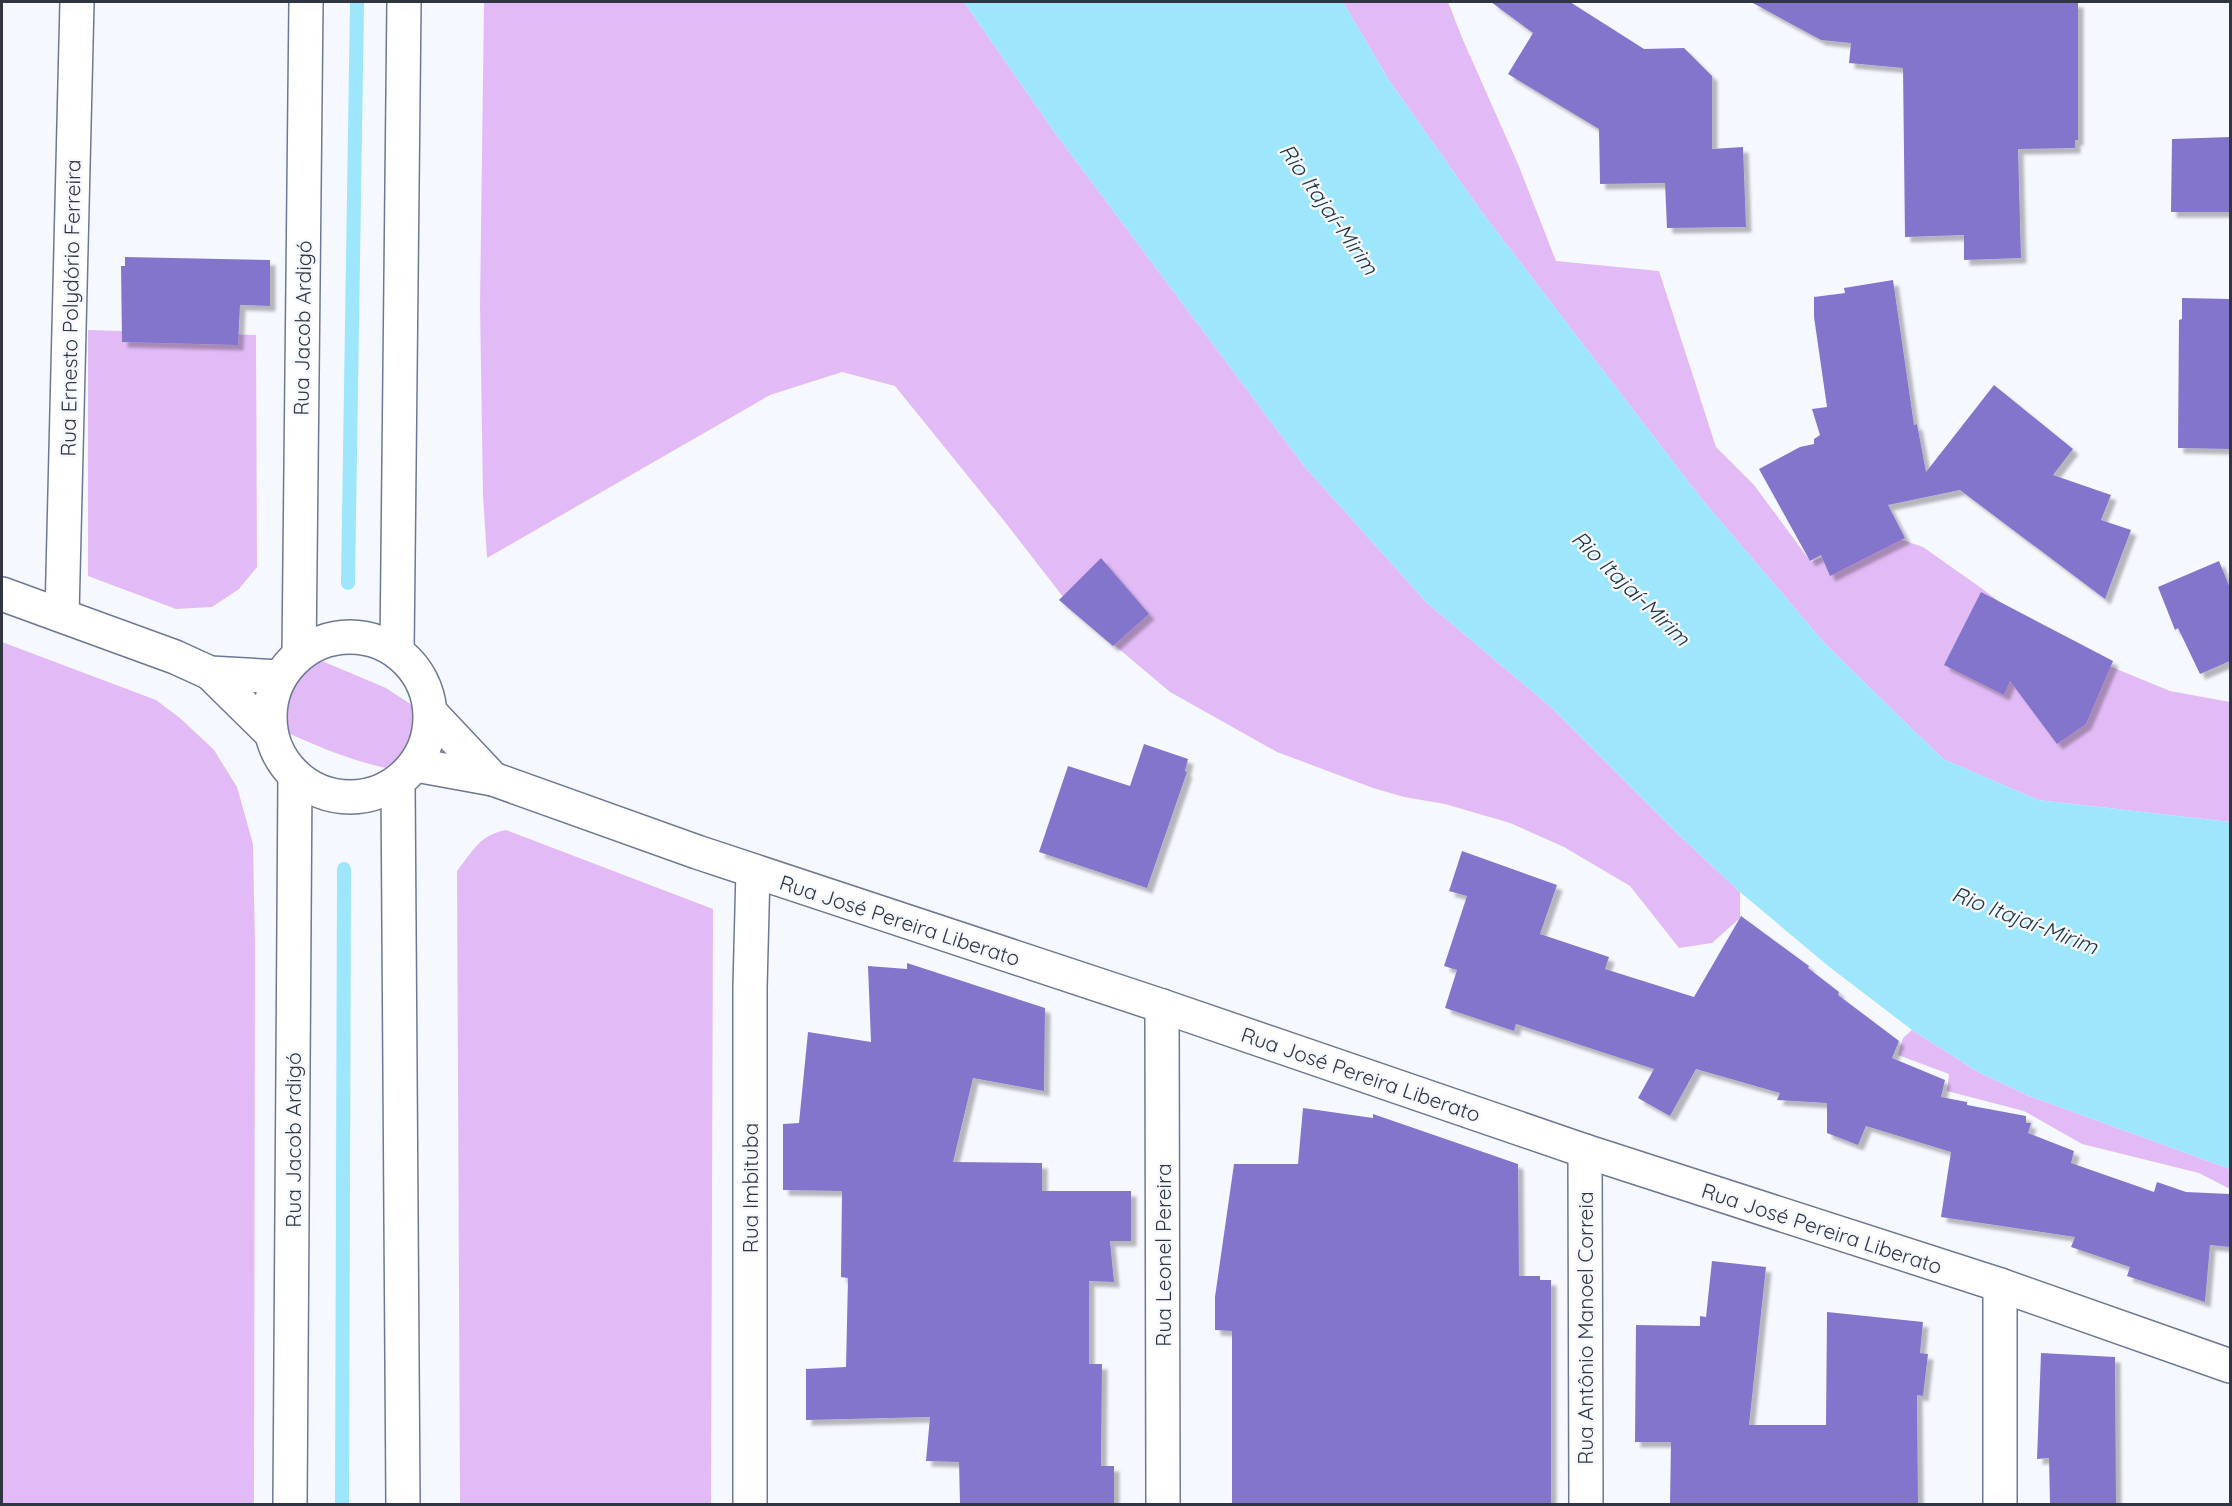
<svg xmlns="http://www.w3.org/2000/svg" width="2232" height="1506" font-family="Quicksand,sans-serif">
	<style>
		.green { fill: #e2bbf6 }
		.water { fill: #9de6fc }
		.lines { fill: none; stroke-linecap: round; stroke-linejoin: round }
		.stream { stroke: #9de6fc; stroke-width: 14 }
		.building { fill: #8475cc; filter: url(#shadow) }
		.minor-casing { stroke: #6c7995; stroke-width: 36 }
		.major-casing { stroke: #6c7995; stroke-width: 36 }
		.minor { stroke: #fff; stroke-width: 33 }
		.major { stroke: #fff; stroke-width: 33 }
		.labels { text-anchor: middle; dominant-baseline: central; stroke-width: 5; stroke-linejoin: round; paint-order: stroke }
		.street-label { font-size: 21px; fill: #2f3541; stroke: #f6f8ff }
		.water-label { font-size: 22px; font-style: italic; fill: #20373e; stroke: #f6f8ff }
	</style>
	<defs>
		<filter id="shadow"><feDropShadow dx="5.5" dy="5.5" stdDeviation="1.5" flood-color="#0004"/></filter>
	</defs>
	<rect width="100%" height="100%" fill="#f6f8ff"/>
	<g class="green">
		<path d="M 484,2 L 964,2 L 1055,133 L 1304,466 L 1427,603 L 1552,708 L 1682,838 L 1740,892 L 1740,918 L 1712,943 L 1679,948 L 1630,886 L 1564,847 L 1510,823 L 1445,804 L 1404,797 L 1373,788 L 1277,752 L 1170,692 L 1074,611 L 1005,522 L 895,386 L 842,372 L 770,395 L 487,558 L 483,496 L 480,305 Z"/>
		<path d="M 1343,2 L 1448,2 L 1463,40 L 1518,164 L 1556,261 L 1659,271 L 1716,447 L 1754,485 L 1811,562 L 1878,532 L 1923,547 L 1984,590 L 2051,642 L 2170,691 L 2230,702 L 2230,822 L 2038,800 L 1943,759 L 1826,645 L 1700,497 L 1484,215 L 1388,79 Z"/>
		<path d="M 88,330 L 256,335 L 257,567 L 239,589 L 212,607 L 176,609 L 88,576 Z"/>
		<path d="M 2,642 L 156,700 L 180,718 L 214,750 L 237,787 L 253,844 L 255,946 L 254,1504 L 2,1504 Z"/>
		<path d="M 322,661 L 386,688 L 418,709 C 418,738 418,754 391,769 C 355,762 321,748 288,733 L 284,720 L 290,690 L 297,675 L 308,664 Z"/>
		<path d="M 506,830 L 713,909 L 711,1504 L 460,1504 L 457,871 C 473,851 479,835 506,830 Z"/>
		<path d="M 1912,1030 L 1978,1072 L 2029,1096 L 2230,1169 L 2230,1189 L 2199,1173 L 2082,1144 L 2024,1111 L 1947,1091 L 1949,1074 L 1898,1055 L 1903,1038 Z"/>
	</g>
	<path class="water" d="M 964,2 L 1343,2 L 1388,79 L 1484,215 L 1700,497 L 1826,645 L 1943,759 L 2038,800 L 2230,822 L 2230,1169 L 2029,1096 L 1978,1072 L 1912,1030 L 1827,965 L 1740,892 L 1682,838 L 1552,708 L 1427,603 L 1304,466 L 1055,133 Z"/>
	<g class="lines">
		<g class="stream">
			<path d="M 348,583 L 357,2"/>
			<path d="M 342,1504 L 344,869"/>
		</g>
	</g>
	<g class="building">
		<path d="M 1491,2 L 1570,2 L 1644,49 L 1684,48 L 1712,76 L 1712,149 L 1743,147 L 1746,227 L 1667,228 L 1665,183 L 1600,184 L 1599,129 L 1508,74 L 1533,33 Z"/>
		<path d="M 1751,2 L 2078,2 L 2078,140 L 2075,140 L 2075,148 L 2018,149 L 2021,258 L 1964,260 L 1964,235 L 1905,237 L 1903,68 L 1849,63 L 1851,43 L 1821,40 Z"/>
		<path d="M 2230,137 L 2230,212 L 2171,212 L 2172,139 Z"/>
		<path d="M 125,257 L 270,260 L 270,306 L 240,305 L 238,345 L 122,342 L 121,266 L 125,266 Z"/>
		<path d="M 1893,280 L 1914,425 L 1917,424 L 1926,472 L 1994,385 L 2073,449 L 2053,475 L 2111,495 L 2101,520 L 2131,530 L 2105,599 L 1960,490 L 1888,505 L 1905,538 L 1830,576 L 1821,555 L 1810,561 L 1759,469 L 1800,447 L 1814,444 L 1814,439 L 1820,435 L 1812,409 L 1827,407 L 1814,317 L 1814,297 L 1845,293 L 1844,288 Z"/>
		<path d="M 2182,298 L 2230,299 L 2230,449 L 2178,448 L 2179,320 L 2182,319 Z"/>
		<path d="M 1101,558 L 1149,614 L 1113,646 L 1059,600 Z"/>
		<path d="M 2219,561 L 2230,588 L 2230,661 L 2200,674 L 2178,628 L 2175,630 L 2158,587 Z"/>
		<path d="M 1981,592 L 2113,661 L 2086,724 L 2057,744 L 2010,681 L 2004,695 L 1944,665 Z"/>
		<path d="M 1144,744 L 1188,759 L 1185,771 L 1187,772 L 1147,888 L 1039,852 L 1068,766 L 1130,786 Z"/>
		<path d="M 1462,851 L 1557,885 L 1540,934 L 1609,957 L 1605,969 L 1694,997 L 1741,916 L 1809,966 L 1808,968 L 1839,992 L 1838,995 L 1899,1041 L 1892,1058 L 1945,1080 L 1941,1097 L 1967,1102 L 1967,1105 L 2026,1116 L 2026,1123 L 2031,1123 L 2028,1133 L 2074,1151 L 2071,1163 L 2154,1192 L 2157,1182 L 2186,1192 L 2230,1194 L 2230,1247 L 2210,1245 L 2205,1302 L 2127,1276 L 2130,1267 L 2071,1247 L 2075,1237 L 1941,1217 L 1951,1152 L 1866,1126 L 1858,1145 L 1827,1133 L 1827,1103 L 1777,1100 L 1780,1093 L 1696,1069 L 1670,1116 L 1638,1098 L 1654,1069 L 1516,1024 L 1514,1031 L 1445,1008 L 1457,970 L 1444,966 L 1467,896 L 1449,891 Z"/>
		<path d="M 907,963 L 1045,1008 L 1044,1091 L 973,1078 L 953,1162 L 1042,1163 L 1042,1191 L 1131,1191 L 1131,1241 L 1110,1241 L 1114,1282 L 1089,1281 L 1089,1364 L 1102,1364 L 1101,1466 L 1114,1466 L 1114,1504 L 960,1504 L 959,1462 L 926,1461 L 930,1417 L 806,1420 L 806,1369 L 846,1367 L 848,1278 L 841,1277 L 842,1191 L 783,1190 L 783,1124 L 799,1123 L 808,1032 L 871,1042 L 868,966 L 907,969 Z"/>
		<path d="M 1303,1108 L 1373,1118 L 1373,1114 L 1518,1164 L 1519,1276 L 1540,1276 L 1540,1280 L 1551,1280 L 1551,1504 L 1232,1504 L 1232,1331 L 1215,1330 L 1215,1297 L 1234,1164 L 1298,1164 Z"/>
		<path d="M 1712,1261 L 1766,1267 L 1749,1425 L 1826,1425 L 1827,1312 L 1923,1322 L 1920,1353 L 1928,1354 L 1923,1396 L 1917,1395 L 1918,1504 L 1670,1504 L 1671,1442 L 1635,1442 L 1636,1325 L 1700,1326 L 1700,1316 L 1706,1317 Z"/>
		<path d="M 2041,1353 L 2115,1357 L 2116,1504 L 2050,1504 L 2049,1458 L 2037,1459 Z"/>
	</g>
	<g class="lines">
		<defs>
			<g id="minor">
				<path d="M 62,615 L 77,2"/>
				<path d="M 1162,1006 L 1163,1504"/>
				<path d="M 1585,1151 L 1586,1504"/>
				<path d="M 2000,1285 L 2000,1504"/>
				<path d="M 750,1504 L 750,987 L 753,871"/>
			</g>
			<g id="major">
				<path d="M 2,594 L 175,657 L 210,673 L 280,677"/>
				<circle cx="350" cy="717" r="80"/>
				<path d="M 397,651 L 404,2"/>
				<path d="M 299,655 L 306,2"/>
				<path d="M 210,673 L 271,733"/>
				<path d="M 431,713 L 493,779"/>
				<path d="M 416,765 L 493,779 L 697,852 L 1162,1006 L 1585,1151 L 2000,1285 L 2230,1366"/>
				<path d="M 398,782 L 403,1504"/>
				<path d="M 290,1504 L 295,776"/>
			</g>
		</defs>
		<use href="#minor" class="minor-casing"/>
		<use href="#major" class="major-casing"/>
		<use href="#minor" class="minor"/>
		<use href="#major" class="major"/>
	</g>
	<g class="labels">
		<g class="street-label">
			<text transform="translate(70 308) rotate(-89)">Rua Ernesto Polydório Ferreira</text>
			<text transform="translate(302 328) rotate(-89)">Rua Jacob Ardigó</text>
			<text transform="translate(900 920) rotate(18)">Rua José Pereira Liberato</text>
			<text transform="translate(1361 1074) rotate(19)">Rua José Pereira Liberato</text>
			<text transform="translate(293 1140) rotate(-90)">Rua Jacob Ardigó</text>
			<text transform="translate(750 1188) rotate(-90)">Rua Imbituba</text>
			<text transform="translate(1822 1228) rotate(18)">Rua José Pereira Liberato</text>
			<text transform="translate(1163 1255) rotate(-90)">Rua Leonel Pereira</text>
			<text transform="translate(1585 1328) rotate(-90)">Rua Antônio Manoel Correia</text>
		</g>
		<g class="water-label">
			<text transform="translate(1329 209) rotate(55)">Rio Itajaí-Mirim</text>
			<text transform="translate(1631 588) rotate(44)">Rio Itajaí-Mirim</text>
			<text transform="translate(2025 920) rotate(21)">Rio Itajaí-Mirim</text>
		</g>
	</g>
	<rect width="2232" height="1506" fill="none" stroke="#2f3541" stroke-width="6"/>
</svg>
